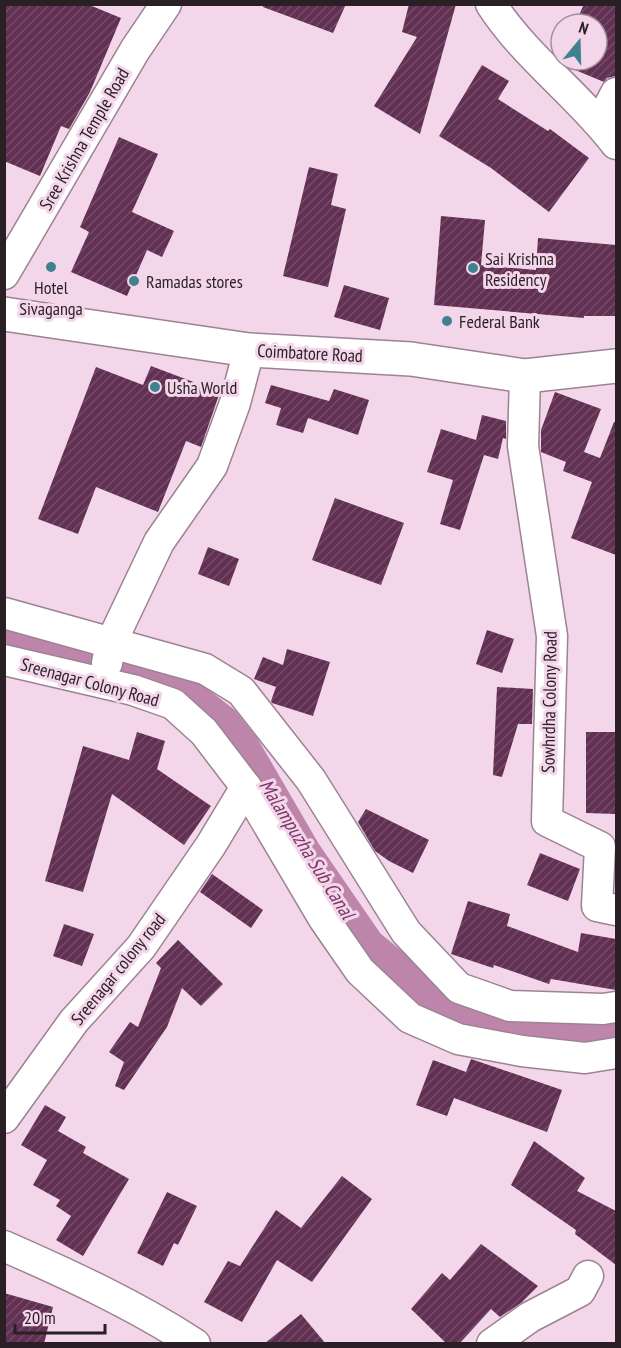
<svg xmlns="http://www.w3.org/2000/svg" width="621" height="1348" font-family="'PT Sans Narrow',sans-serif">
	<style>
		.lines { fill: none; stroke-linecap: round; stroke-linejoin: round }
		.canal { stroke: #be85ab; stroke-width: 32 }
		.building { fill: url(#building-hatch) }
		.minor-casing { stroke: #9c8393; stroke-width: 33 }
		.secondary-casing { stroke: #9c8393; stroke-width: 36 }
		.minor { stroke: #fff; stroke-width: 30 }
		.secondary { stroke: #fff; stroke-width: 33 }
		.poi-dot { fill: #3e8291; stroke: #f3d6e9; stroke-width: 2 }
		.labels { text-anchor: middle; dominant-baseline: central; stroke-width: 6; stroke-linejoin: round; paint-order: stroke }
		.street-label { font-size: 18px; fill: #291f25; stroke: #f3d6e9 }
		.poi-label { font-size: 18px; fill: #291f25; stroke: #f3d6e9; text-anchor: start }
		.water-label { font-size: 20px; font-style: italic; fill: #7b3668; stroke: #f3d6e9 }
	</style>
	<defs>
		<pattern id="building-hatch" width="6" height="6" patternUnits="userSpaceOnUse" patternTransform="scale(1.5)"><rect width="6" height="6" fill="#613053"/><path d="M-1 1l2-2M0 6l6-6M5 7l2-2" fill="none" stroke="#744c68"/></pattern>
	</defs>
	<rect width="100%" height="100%" fill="#f3d6e9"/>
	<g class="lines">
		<path class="canal" d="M 4,637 L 78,655 L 171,681 L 224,722 L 244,747 L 305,852 L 369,945 L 462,1021 L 539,1034 L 616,1032"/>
	</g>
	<g class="building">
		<path d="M 4,4 L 87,4 L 121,18 L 90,92 L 69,129 L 61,126 L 40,176 L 4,161 Z"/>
		<path d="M 263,4 L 346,4 L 333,33 L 263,7 Z"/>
		<path d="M 409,4 L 456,4 L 420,134 L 374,106 L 417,37 L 402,32 Z"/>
		<path d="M 584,4 L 616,4 L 616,76 L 607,78 L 604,82 L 568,67 L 561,60 L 597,60 L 597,24 L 575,24 Z"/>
		<path d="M 482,65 L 509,81 L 498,99 L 548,131 L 550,129 L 589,158 L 549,212 L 491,168 L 439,136 Z"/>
		<path d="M 119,137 L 158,154 L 132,212 L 174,231 L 162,257 L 147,250 L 127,296 L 71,272 L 89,232 L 80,227 Z"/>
		<path d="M 309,167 L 338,174 L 331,205 L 346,209 L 328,287 L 283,276 Z"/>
		<path d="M 441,216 L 485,220 L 481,265 L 536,270 L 538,238 L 616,245 L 616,316 L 584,316 L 584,318 L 434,305 Z"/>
		<path d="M 344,285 L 389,298 L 380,330 L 334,317 Z"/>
		<path d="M 151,366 L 220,392 L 201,447 L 186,441 L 158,512 L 96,487 L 78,534 L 38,519 L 96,367 L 143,385 Z"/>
		<path d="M 271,385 L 329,401 L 334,389 L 369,400 L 358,435 L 308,418 L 303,433 L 276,425 L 281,408 L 265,403 Z"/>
		<path d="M 555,392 L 601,409 L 584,452 L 600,458 L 614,422 L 616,422 L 616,555 L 571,538 L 592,482 L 563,471 L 566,462 L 541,452 L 541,430 Z"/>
		<path d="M 482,415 L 506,421 L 506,439 L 503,438 L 498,459 L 484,455 L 460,530 L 440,524 L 453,480 L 427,472 L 441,429 L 476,440 Z"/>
		<path d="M 335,498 L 404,523 L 381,585 L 312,560 Z"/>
		<path d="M 208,547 L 239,559 L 229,586 L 198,574 Z"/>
		<path d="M 487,630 L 514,639 L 502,673 L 476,664 Z"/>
		<path d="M 287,649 L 330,662 L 313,716 L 272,703 L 271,701 L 276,687 L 254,679 L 263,657 L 283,665 Z"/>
		<path d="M 497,687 L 533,689 L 532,724 L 518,724 L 502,777 L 493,775 Z"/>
		<path d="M 137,732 L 165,741 L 157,769 L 211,806 L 184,845 L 112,794 L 83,892 L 45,881 L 83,746 L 129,760 Z"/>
		<path d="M 586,732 L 616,732 L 616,814 L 586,813 Z"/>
		<path d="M 366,809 L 429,840 L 413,873 L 389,861 L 375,851 L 358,822 Z"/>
		<path d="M 540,853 L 580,869 L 568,901 L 527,885 Z"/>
		<path d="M 212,874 L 263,910 L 251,928 L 200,892 Z"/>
		<path d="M 468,901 L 510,914 L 507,926 L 578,952 L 581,933 L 616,939 L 616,990 L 551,979 L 549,984 L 494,965 L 493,968 L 451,954 Z"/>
		<path d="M 64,924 L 94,934 L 82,966 L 53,956 Z"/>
		<path d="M 178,940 L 223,984 L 201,1006 L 182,988 L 167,1027 L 124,1090 L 115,1086 L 124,1062 L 109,1052 L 130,1022 L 138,1027 L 161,968 L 156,963 Z"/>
		<path d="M 471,1059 L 562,1090 L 547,1132 L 454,1098 L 447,1116 L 416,1105 L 433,1060 L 466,1072 Z"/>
		<path d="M 45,1105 L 66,1117 L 58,1131 L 86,1147 L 83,1153 L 129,1179 L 83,1256 L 56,1240 L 71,1216 L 56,1206 L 60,1200 L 33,1185 L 47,1160 L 21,1145 Z"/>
		<path d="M 534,1141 L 585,1178 L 577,1191 L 616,1211 L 616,1265 L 575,1234 L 576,1230 L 511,1185 Z"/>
		<path d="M 342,1176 L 372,1199 L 312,1282 L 277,1260 L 242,1322 L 204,1302 L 228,1261 L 240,1266 L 276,1210 L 301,1228 Z"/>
		<path d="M 167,1192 L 197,1206 L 178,1245 L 174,1243 L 163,1266 L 137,1253 Z"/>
		<path d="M 481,1244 L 538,1286 L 521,1303 L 500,1317 L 491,1309 L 459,1344 L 447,1344 L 411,1309 L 442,1273 L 450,1280 Z"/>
		<path d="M 4,1293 L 53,1307 L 44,1344 L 4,1344 Z"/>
		<path d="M 301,1314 L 326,1344 L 264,1344 Z"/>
	</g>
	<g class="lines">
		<defs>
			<g id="minor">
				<path d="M 491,4 C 526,58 578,94 616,144"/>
				<path d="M 600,123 L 616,93"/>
				<path d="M 4,274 L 135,50 L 166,4"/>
				<path d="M 525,376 L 523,446 L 552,636 L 547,821 L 600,847 L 597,906 L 616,910"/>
				<path d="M 4,613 L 205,669 L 241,691 L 311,780 L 406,932 L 459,988 L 510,1006 L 603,1009 L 616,1007"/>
				<path d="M 4,660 L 133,690 L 173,704 L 204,732 L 246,787 L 324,919 L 360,971 L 410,1018 L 458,1039 L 522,1051 L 585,1058 L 616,1053"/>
				<path d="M 107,663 L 111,643 L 159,542 L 212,466 L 235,403 L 249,350"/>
				<path d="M 4,1118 L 74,1021 L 141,947 L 211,845 L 246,787"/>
				<path d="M 4,1246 C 70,1275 135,1305 195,1344"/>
				<path d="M 492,1344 L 530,1317 L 580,1291 L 588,1276"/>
			</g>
			<path id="secondary" d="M 4,314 L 249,350 L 411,359 L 525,376 L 616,366"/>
		</defs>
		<use href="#minor" class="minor-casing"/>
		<use href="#secondary" class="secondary-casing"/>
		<use href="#minor" class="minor"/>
		<use href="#secondary" class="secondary"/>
	</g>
	<g class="poi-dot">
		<circle cx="51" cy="267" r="6"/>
		<circle cx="473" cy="268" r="6"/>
		<circle cx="134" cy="281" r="6"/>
		<circle cx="447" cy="321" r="6"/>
		<circle cx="155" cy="387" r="6"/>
	</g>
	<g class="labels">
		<g class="street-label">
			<text transform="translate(84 139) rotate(-60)">Sree Krishna Temple Road</text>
			<text transform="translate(310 353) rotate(3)">Coimbatore Road</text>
			<text transform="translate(90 682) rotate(15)">Sreenagar Colony Road</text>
			<text transform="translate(549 702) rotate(-89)">Sowhrdha Colony Road</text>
			<text transform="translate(118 969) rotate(-51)">Sreenagar colony road</text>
		</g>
		<g class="poi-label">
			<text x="485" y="258">Sai Krishna<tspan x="485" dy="21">Residency</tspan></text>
			<text x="146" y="281">Ramadas stores</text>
			<text x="51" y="287" text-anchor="middle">Hotel<tspan x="51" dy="21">Sivaganga</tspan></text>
			<text x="459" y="321">Federal Bank</text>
			<text x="167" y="387">Usha World</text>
		</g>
		<g class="water-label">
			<text transform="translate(307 849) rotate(58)">Malampuzha Sub Canal</text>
		</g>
	</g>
	<rect width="621" height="1348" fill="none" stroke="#291f25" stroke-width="12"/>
	<g transform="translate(579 42) rotate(19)"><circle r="28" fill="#f3d6e9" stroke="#a28d9b" stroke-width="1.5"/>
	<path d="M0-4.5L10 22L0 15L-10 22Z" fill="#3e8291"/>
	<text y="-9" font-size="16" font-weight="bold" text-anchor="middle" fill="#291f25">N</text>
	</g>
	<path d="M15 1324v9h90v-9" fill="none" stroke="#291f25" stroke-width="3"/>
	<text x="24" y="1324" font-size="18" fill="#291f25" stroke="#f3d6e9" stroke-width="4.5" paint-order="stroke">20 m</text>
</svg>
